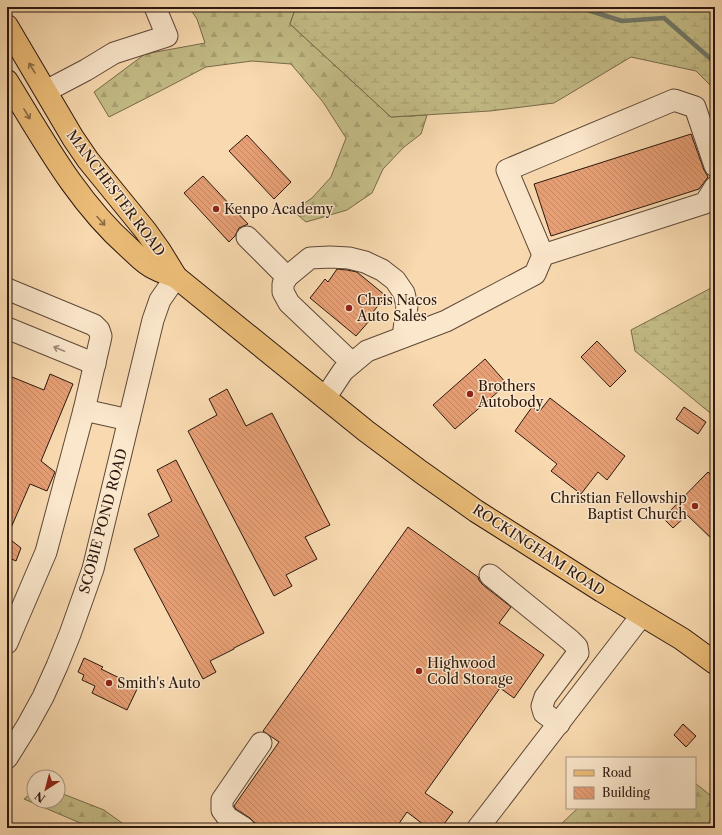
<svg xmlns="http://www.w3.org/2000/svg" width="722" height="835" font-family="'Libre Caslon Text',serif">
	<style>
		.forest { fill: url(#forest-firs); stroke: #786a4b }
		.wetland { fill: url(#wetland-marsh); stroke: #786a4b }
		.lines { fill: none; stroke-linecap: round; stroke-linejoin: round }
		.stream { stroke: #71796a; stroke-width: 4.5 }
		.building { fill: url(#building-back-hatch); stroke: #2b170f }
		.minor-casing { stroke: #5e4837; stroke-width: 23 }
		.major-casing { stroke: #2b170f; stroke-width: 24 }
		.minor { stroke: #fbe7cc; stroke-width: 21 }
		.major { stroke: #ecbd78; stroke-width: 22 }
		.oneway { stroke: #8c6a44 }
		.oneway2 { stroke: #9d8977 }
		.poi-dot { fill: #8f2418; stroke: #fbe7cc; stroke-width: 1.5 }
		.labels { text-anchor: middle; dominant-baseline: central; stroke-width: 3; stroke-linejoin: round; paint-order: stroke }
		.street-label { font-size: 14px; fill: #2b170f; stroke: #fbe7cc }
		.poi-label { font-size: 14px; fill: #2b170f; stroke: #fbe7cc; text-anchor: start }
	</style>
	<defs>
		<pattern id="forest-firs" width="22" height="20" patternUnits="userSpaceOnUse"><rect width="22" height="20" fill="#c4bd87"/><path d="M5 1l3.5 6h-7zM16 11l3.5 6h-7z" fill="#a9a273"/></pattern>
		<pattern id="wetland-marsh" width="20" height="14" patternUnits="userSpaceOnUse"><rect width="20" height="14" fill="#c4bd87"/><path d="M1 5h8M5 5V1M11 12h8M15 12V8" fill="none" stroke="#a9a273"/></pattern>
		<pattern id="building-back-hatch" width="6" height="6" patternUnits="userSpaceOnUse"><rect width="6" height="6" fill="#e79f75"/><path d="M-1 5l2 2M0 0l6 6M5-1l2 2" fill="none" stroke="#c68864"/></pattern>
	</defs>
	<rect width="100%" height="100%" fill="#f9dab0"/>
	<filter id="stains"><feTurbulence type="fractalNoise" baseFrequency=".005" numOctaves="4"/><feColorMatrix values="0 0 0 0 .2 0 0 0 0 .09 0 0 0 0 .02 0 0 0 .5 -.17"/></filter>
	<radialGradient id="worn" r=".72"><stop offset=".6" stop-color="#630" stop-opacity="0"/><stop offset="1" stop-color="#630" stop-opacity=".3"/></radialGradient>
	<g class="forest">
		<path d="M 189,7 L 296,7 L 290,24 L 391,117 L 427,115 L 421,134 L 404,147 L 383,169 L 372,193 L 347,210 L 306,222 L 293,211 L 312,198 L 331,177 L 346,138 L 323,102 L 291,64 L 252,61 L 206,67 L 166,88 L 109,117 L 94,92 L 145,54 L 205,43 L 197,19 Z"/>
		<path d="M 695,783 L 715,799 L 715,828 L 557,828 L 578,808 L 695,808 Z"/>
		<path d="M 34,791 L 34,801 L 58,801 L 58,792 L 104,810 L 129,828 L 92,828 L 24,799 Z"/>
	</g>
	<g class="wetland">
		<path d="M 296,7 L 715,7 L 715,90 L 696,71 L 631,57 L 554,103 L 490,111 L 391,117 L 290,24 Z"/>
		<path d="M 715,286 L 715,417 L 635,351 L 631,330 Z"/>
	</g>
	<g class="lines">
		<path class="stream" d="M 578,7 L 622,21 L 664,18 L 712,60 L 715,65"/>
	</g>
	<g class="building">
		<path d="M 691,134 L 704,170 L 708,177 L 699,189 L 551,236 L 534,184 Z"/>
		<path d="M 247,135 L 291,182 L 274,199 L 229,151 Z"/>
		<path d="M 203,176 L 248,224 L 239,228 L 235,236 L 229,242 L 184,193 Z"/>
		<path d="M 337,269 L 347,270 L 357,272 L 386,296 L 368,318 L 370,320 L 356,336 L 310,298 L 325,279 L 328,282 Z"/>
		<path d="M 597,341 L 626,371 L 610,387 L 581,357 Z"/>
		<path d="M 485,359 L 507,384 L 455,429 L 433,405 Z"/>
		<path d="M 50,374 L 73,384 L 41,461 L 55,472 L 47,491 L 30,484 L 7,537 L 21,548 L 16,561 L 7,557 L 7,375 L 44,390 Z"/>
		<path d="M 227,389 L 246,426 L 272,413 L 330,525 L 305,537 L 317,559 L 286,575 L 292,586 L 274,596 L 188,431 L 217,415 L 209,399 Z"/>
		<path d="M 550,398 L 625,456 L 607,480 L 598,472 L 581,494 L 551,471 L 557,464 L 515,431 L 532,407 L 539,412 Z"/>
		<path d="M 684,407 L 706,422 L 698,434 L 676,419 Z"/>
		<path d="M 176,460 L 264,633 L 234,648 L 234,649 L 210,661 L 216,672 L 203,679 L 134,549 L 159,536 L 148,514 L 172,501 L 157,470 Z"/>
		<path d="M 708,472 L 715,479 L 715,542 L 687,515 L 673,528 L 663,518 Z"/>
		<path d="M 408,527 L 478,577 L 479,580 L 482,584 L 511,607 L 499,623 L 544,655 L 514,698 L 500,688 L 425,793 L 453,812 L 441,828 L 428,828 L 407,812 L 396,828 L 262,828 L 254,822 L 250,818 L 236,809 L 234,806 L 279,742 L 263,731 Z"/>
		<path d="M 84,658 L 103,667 L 101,669 L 138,687 L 127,710 L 92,693 L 95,686 L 82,680 L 84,675 L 78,672 Z"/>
		<path d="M 683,724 L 696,736 L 686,747 L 674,735 Z"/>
	</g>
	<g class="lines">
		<defs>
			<g id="minor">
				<path d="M 46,91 L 86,70 L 114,53 L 167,36 L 155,7"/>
				<path d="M 247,237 L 287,277"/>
				<path d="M 543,255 L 705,203 L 715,187"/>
				<path d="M 7,289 L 94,325 L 99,330 L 101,336 L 100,341 L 84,410 L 46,552 L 7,643"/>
				<path d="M 7,328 L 95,364"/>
				<path d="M 352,363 L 289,303 L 283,292 L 283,284 L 287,277 L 310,258 L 330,257 L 349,258 L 365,262 L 382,270 L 395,280 L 404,293 L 407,306 L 403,337"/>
				<path d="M 325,398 L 343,371 L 367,351 L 446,321 L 535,274 L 543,255 L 507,170 L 674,100 L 695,107 L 715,166"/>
				<path d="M 84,410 L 129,420"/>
				<path d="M 490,575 L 570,640 L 577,647 L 578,653 L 545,697 L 542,706 L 544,713 L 559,724"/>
				<path d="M 7,758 L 27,726 L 43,697 L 57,666 L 70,634 L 93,569 L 153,320 L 160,300 L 176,277"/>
				<path d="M 244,828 L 228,818 L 222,810 L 222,800 L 261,743"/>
				<path d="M 478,828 L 642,615"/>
			</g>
			<g id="major">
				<path d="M 7,26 L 73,138 L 88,160 L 145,230 L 160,251 L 176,277"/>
				<path d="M 7,81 C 43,139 76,201 128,247 C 136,254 144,264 154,268 C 161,272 169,274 176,277 L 366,431 L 421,472 L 476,511 L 602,591 L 682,639 L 715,663"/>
			</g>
		</defs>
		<use href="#minor" class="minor-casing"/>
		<use href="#major" class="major-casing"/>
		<use href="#minor" class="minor"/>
		<use href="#major" class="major"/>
	</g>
	<defs><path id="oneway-shaft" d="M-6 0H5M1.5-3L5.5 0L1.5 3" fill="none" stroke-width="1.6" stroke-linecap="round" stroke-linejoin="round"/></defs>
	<g class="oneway">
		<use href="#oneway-shaft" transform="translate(32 68) rotate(-121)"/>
		<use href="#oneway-shaft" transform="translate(27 114) rotate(59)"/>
		<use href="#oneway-shaft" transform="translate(101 221) rotate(48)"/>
	</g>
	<use class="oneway2" href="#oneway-shaft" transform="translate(59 349) rotate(-157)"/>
	<g class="poi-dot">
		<circle cx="216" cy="209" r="4"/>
		<circle cx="349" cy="308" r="4"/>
		<circle cx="470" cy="394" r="4"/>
		<circle cx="695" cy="506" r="4"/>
		<circle cx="419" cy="671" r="4"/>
		<circle cx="109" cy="683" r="4"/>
	</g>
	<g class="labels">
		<g class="street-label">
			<text transform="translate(116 193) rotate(53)">MANCHESTER ROAD</text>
			<text transform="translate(103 521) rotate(-75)">SCOBIE POND ROAD</text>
			<text transform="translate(539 550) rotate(33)">ROCKINGHAM ROAD</text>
		</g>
		<g class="poi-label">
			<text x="224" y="209">Kenpo Academy</text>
			<text x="357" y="300">Chris Nacos<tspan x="357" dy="16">Auto Sales</tspan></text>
			<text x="478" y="386">Brothers<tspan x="478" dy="16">Autobody</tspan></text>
			<text x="687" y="498" text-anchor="end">Christian Fellowship<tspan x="687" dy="16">Baptist Church</tspan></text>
			<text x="427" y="663">Highwood<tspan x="427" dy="16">Cold Storage</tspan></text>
			<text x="117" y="683">Smith's Auto</text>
		</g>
	</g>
	<rect width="722" height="835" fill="none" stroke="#f9dab0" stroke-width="24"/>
	<rect x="8" y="8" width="706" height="819" fill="none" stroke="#2b170f" stroke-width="2"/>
	<rect x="12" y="12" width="698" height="811" fill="none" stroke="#2b170f"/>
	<rect x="566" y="757" width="130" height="52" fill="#fbe7cc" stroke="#a89480"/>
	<rect x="574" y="770" width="20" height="6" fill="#ecbd78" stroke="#a89480"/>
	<text x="602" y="777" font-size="12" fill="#2b170f">Road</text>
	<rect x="574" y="787" width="20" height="12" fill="url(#building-back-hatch)" stroke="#a89480"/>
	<text x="602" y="797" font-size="12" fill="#2b170f">Building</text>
	<g transform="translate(46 789) rotate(216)"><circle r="19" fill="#fbe7cc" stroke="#a89480"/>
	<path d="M0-3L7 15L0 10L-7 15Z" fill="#8f2418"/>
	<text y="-6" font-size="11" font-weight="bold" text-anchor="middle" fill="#2b170f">N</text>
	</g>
	<rect width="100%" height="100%" filter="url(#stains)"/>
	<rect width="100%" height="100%" fill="url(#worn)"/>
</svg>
